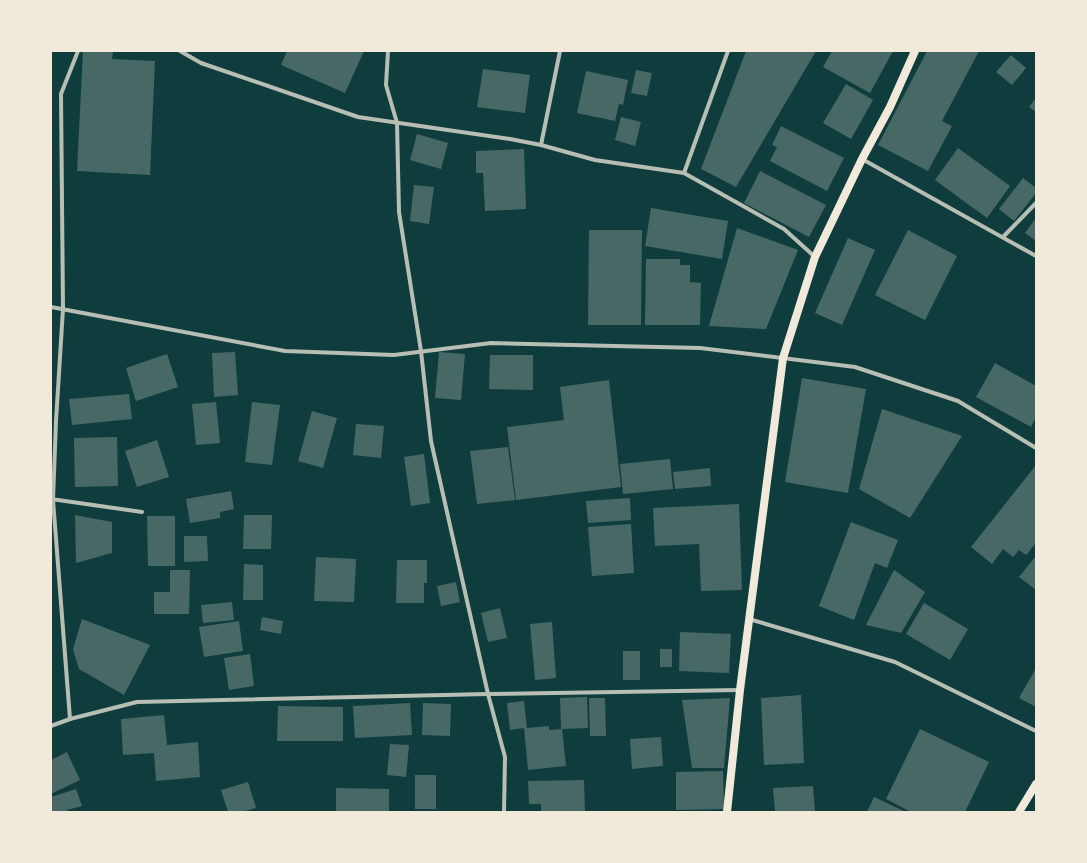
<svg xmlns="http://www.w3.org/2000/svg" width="1087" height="863" font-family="Poppins,sans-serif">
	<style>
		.building { fill: #486865 }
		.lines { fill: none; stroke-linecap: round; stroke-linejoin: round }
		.minor { stroke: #b8beb3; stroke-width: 4 }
		.secondary { stroke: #f1e9da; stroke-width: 8 }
	</style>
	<rect width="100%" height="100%" fill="#0f3d3e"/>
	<g class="building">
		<path d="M 83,51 L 113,51 L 112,59 L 155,61 L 150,175 L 77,171 Z"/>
		<path d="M 287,51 L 364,51 L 345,93 L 281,65 Z"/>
		<path d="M 746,51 L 816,51 L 736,187 L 701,169 Z"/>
		<path d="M 832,51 L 893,51 L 870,93 L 823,67 Z"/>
		<path d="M 927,51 L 979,51 L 942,121 L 952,126 L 928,171 L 878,145 Z"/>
		<path d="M 1011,55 L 1026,68 L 1012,85 L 996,72 Z"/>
		<path d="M 483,69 L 530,75 L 525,113 L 477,107 Z"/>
		<path d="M 636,70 L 652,73 L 647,96 L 631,93 Z"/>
		<path d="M 586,71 L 628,80 L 623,105 L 619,104 L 615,121 L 577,113 Z"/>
		<path d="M 846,84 L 873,100 L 851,139 L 823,123 Z"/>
		<path d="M 1036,98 L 1036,112 L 1029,107 Z"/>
		<path d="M 621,117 L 641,122 L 635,146 L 615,140 Z"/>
		<path d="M 781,126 L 844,158 L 827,191 L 770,161 L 777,147 L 772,145 Z"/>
		<path d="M 417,134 L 448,143 L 441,169 L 410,160 Z"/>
		<path d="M 958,148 L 1010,186 L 987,218 L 935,180 Z"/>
		<path d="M 524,149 L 526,209 L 485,211 L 483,173 L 476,173 L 476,151 Z"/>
		<path d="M 760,171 L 826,205 L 809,237 L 744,203 Z"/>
		<path d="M 1023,178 L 1036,188 L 1036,193 L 1014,221 L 999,209 Z"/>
		<path d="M 414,185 L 434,187 L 429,224 L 410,221 Z"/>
		<path d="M 651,208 L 728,221 L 722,259 L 645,246 Z"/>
		<path d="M 1036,218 L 1036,241 L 1025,233 Z"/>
		<path d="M 737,228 L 798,250 L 766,329 L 709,326 Z"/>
		<path d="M 589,230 L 642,230 L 641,325 L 588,325 Z"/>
		<path d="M 908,230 L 957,256 L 925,320 L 875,295 Z"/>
		<path d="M 848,238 L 875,250 L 842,325 L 815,313 Z"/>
		<path d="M 646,259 L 680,259 L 680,265 L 690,265 L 690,282 L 701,283 L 700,325 L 645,325 Z"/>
		<path d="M 235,352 L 238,395 L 214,397 L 212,353 Z"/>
		<path d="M 439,352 L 465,354 L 461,400 L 435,398 Z"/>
		<path d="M 167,354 L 178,387 L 136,401 L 126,368 Z"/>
		<path d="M 490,355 L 533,355 L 533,390 L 489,389 Z"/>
		<path d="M 995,363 L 1036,386 L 1036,417 L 1031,427 L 976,397 Z"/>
		<path d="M 802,378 L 866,389 L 848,493 L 785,482 Z"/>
		<path d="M 609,380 L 621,487 L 516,500 L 507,427 L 564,420 L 560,387 Z"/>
		<path d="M 129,394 L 132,419 L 72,425 L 69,399 Z"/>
		<path d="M 216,402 L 220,443 L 196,445 L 192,404 Z"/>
		<path d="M 252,402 L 280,405 L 272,465 L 245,462 Z"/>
		<path d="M 882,409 L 962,436 L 910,518 L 859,489 Z"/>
		<path d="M 312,411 L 337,418 L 323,468 L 298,461 Z"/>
		<path d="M 356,424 L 384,426 L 381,458 L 353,455 Z"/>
		<path d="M 117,437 L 118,486 L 75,487 L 74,438 Z"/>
		<path d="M 157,440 L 169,477 L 137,487 L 125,451 Z"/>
		<path d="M 508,447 L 515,500 L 477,504 L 470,451 Z"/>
		<path d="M 424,454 L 430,503 L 411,506 L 404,457 Z"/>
		<path d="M 670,459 L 673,489 L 623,494 L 620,464 Z"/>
		<path d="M 1036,465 L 1036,543 L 1026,555 L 1019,550 L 1013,557 L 1003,549 L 992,564 L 971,547 Z"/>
		<path d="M 710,468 L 711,486 L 675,489 L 673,472 Z"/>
		<path d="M 231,491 L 234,509 L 220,512 L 220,518 L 190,523 L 186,499 Z"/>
		<path d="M 630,498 L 631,520 L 588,523 L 586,501 Z"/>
		<path d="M 739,504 L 742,590 L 701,591 L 699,544 L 655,546 L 653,508 Z"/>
		<path d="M 75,515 L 112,522 L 112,553 L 76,563 Z"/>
		<path d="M 244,515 L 272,515 L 271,549 L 243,549 Z"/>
		<path d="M 147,516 L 175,516 L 175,566 L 148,566 Z"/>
		<path d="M 851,522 L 898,540 L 887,568 L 875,563 L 854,620 L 819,606 Z"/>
		<path d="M 631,524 L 634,573 L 592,576 L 588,527 Z"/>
		<path d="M 184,536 L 207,536 L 208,561 L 184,562 Z"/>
		<path d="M 1036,556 L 1036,590 L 1019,577 Z"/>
		<path d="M 316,557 L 356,559 L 354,602 L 314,601 Z"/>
		<path d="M 397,560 L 427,560 L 427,583 L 424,583 L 424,603 L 396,603 Z"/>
		<path d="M 244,564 L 263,565 L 263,600 L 243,600 Z"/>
		<path d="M 170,570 L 190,570 L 189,614 L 154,614 L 154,592 L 170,592 Z"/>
		<path d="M 894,570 L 925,592 L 901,633 L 866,625 Z"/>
		<path d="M 456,582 L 460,602 L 441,606 L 437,586 Z"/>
		<path d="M 232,602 L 234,620 L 203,623 L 201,605 Z"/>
		<path d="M 924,603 L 968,629 L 950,660 L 906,634 Z"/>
		<path d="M 500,608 L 507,638 L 488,642 L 481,613 Z"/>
		<path d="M 262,617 L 283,621 L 281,634 L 260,630 Z"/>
		<path d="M 82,619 L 150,645 L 124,695 L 79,669 L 73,649 Z"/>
		<path d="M 239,621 L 243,651 L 204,657 L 199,627 Z"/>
		<path d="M 552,622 L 556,678 L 535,680 L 530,624 Z"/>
		<path d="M 680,632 L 731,634 L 729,673 L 679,671 Z"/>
		<rect x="660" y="649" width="12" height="18"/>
		<rect x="623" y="651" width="17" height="29"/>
		<path d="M 250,654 L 254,686 L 229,690 L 224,658 Z"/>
		<path d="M 1036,668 L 1036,707 L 1019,698 Z"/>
		<path d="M 801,695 L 804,763 L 764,765 L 761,698 Z"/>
		<path d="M 587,697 L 588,728 L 561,729 L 560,698 Z"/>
		<path d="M 589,698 L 605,698 L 606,736 L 590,736 Z"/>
		<path d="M 730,698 L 724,768 L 692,768 L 682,700 Z"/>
		<path d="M 524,701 L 527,728 L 549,726 L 549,730 L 562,729 L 566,766 L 528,770 L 524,728 L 510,730 L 507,703 Z"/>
		<path d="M 410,703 L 412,735 L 355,738 L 353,706 Z"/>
		<path d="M 423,703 L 451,704 L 450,736 L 422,735 Z"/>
		<path d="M 278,706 L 343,707 L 343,741 L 277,741 Z"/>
		<path d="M 164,715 L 167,745 L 198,742 L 200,777 L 156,781 L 154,753 L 123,755 L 121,719 Z"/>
		<path d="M 920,729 L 989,762 L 965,812 L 911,812 L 886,799 Z"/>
		<path d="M 661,737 L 663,766 L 632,769 L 630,739 Z"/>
		<path d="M 390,744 L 409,745 L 406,777 L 387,775 Z"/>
		<path d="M 67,752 L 80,780 L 51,794 L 51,760 Z"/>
		<path d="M 723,771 L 724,809 L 676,810 L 676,772 Z"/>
		<rect x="415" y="775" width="21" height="34"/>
		<path d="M 584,780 L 585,812 L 541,812 L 541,804 L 529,804 L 528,781 Z"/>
		<path d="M 248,782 L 256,808 L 242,812 L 228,812 L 221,790 Z"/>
		<path d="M 813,786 L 815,812 L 775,812 L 773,788 Z"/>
		<path d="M 336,788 L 389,789 L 389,812 L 336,812 Z"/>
		<path d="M 76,789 L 82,806 L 67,810 L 68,812 L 51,812 L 51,797 Z"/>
		<path d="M 874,797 L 906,812 L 867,812 Z"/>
	</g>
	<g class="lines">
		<g class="minor">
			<path d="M 180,51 L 201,63 L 358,117 L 510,139 L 541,145 L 595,160 L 684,173 L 784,229 L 815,257"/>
			<path d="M 388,51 L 386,85 L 397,123 L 399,212 L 421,351 L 431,441 L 488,694 L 505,757 L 504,812"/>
			<path d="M 541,145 L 560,51"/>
			<path d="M 862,159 L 1036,256"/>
			<path d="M 684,173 L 728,51"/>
			<path d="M 1003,237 L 1036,203"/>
			<path d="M 51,307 L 285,351 L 394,355 L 491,343 L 700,348 L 855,367 L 958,401 L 1036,448"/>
			<path d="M 51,499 L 142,512"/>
			<path d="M 749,619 L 895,662 L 1036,731"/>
			<path d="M 70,719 L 53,500 L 56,421 L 63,309 L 61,94 L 78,51"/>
			<path d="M 51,726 L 70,719 L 137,702 L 488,694 L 740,690"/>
		</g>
		<g class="secondary">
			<path d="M 727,812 L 740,690 L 783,358 L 815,257 L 862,159 L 890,107 L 915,51"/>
			<path d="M 1019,812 L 1036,784"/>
		</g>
	</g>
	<rect width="1087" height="863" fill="none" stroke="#f1e9da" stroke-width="104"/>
</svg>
